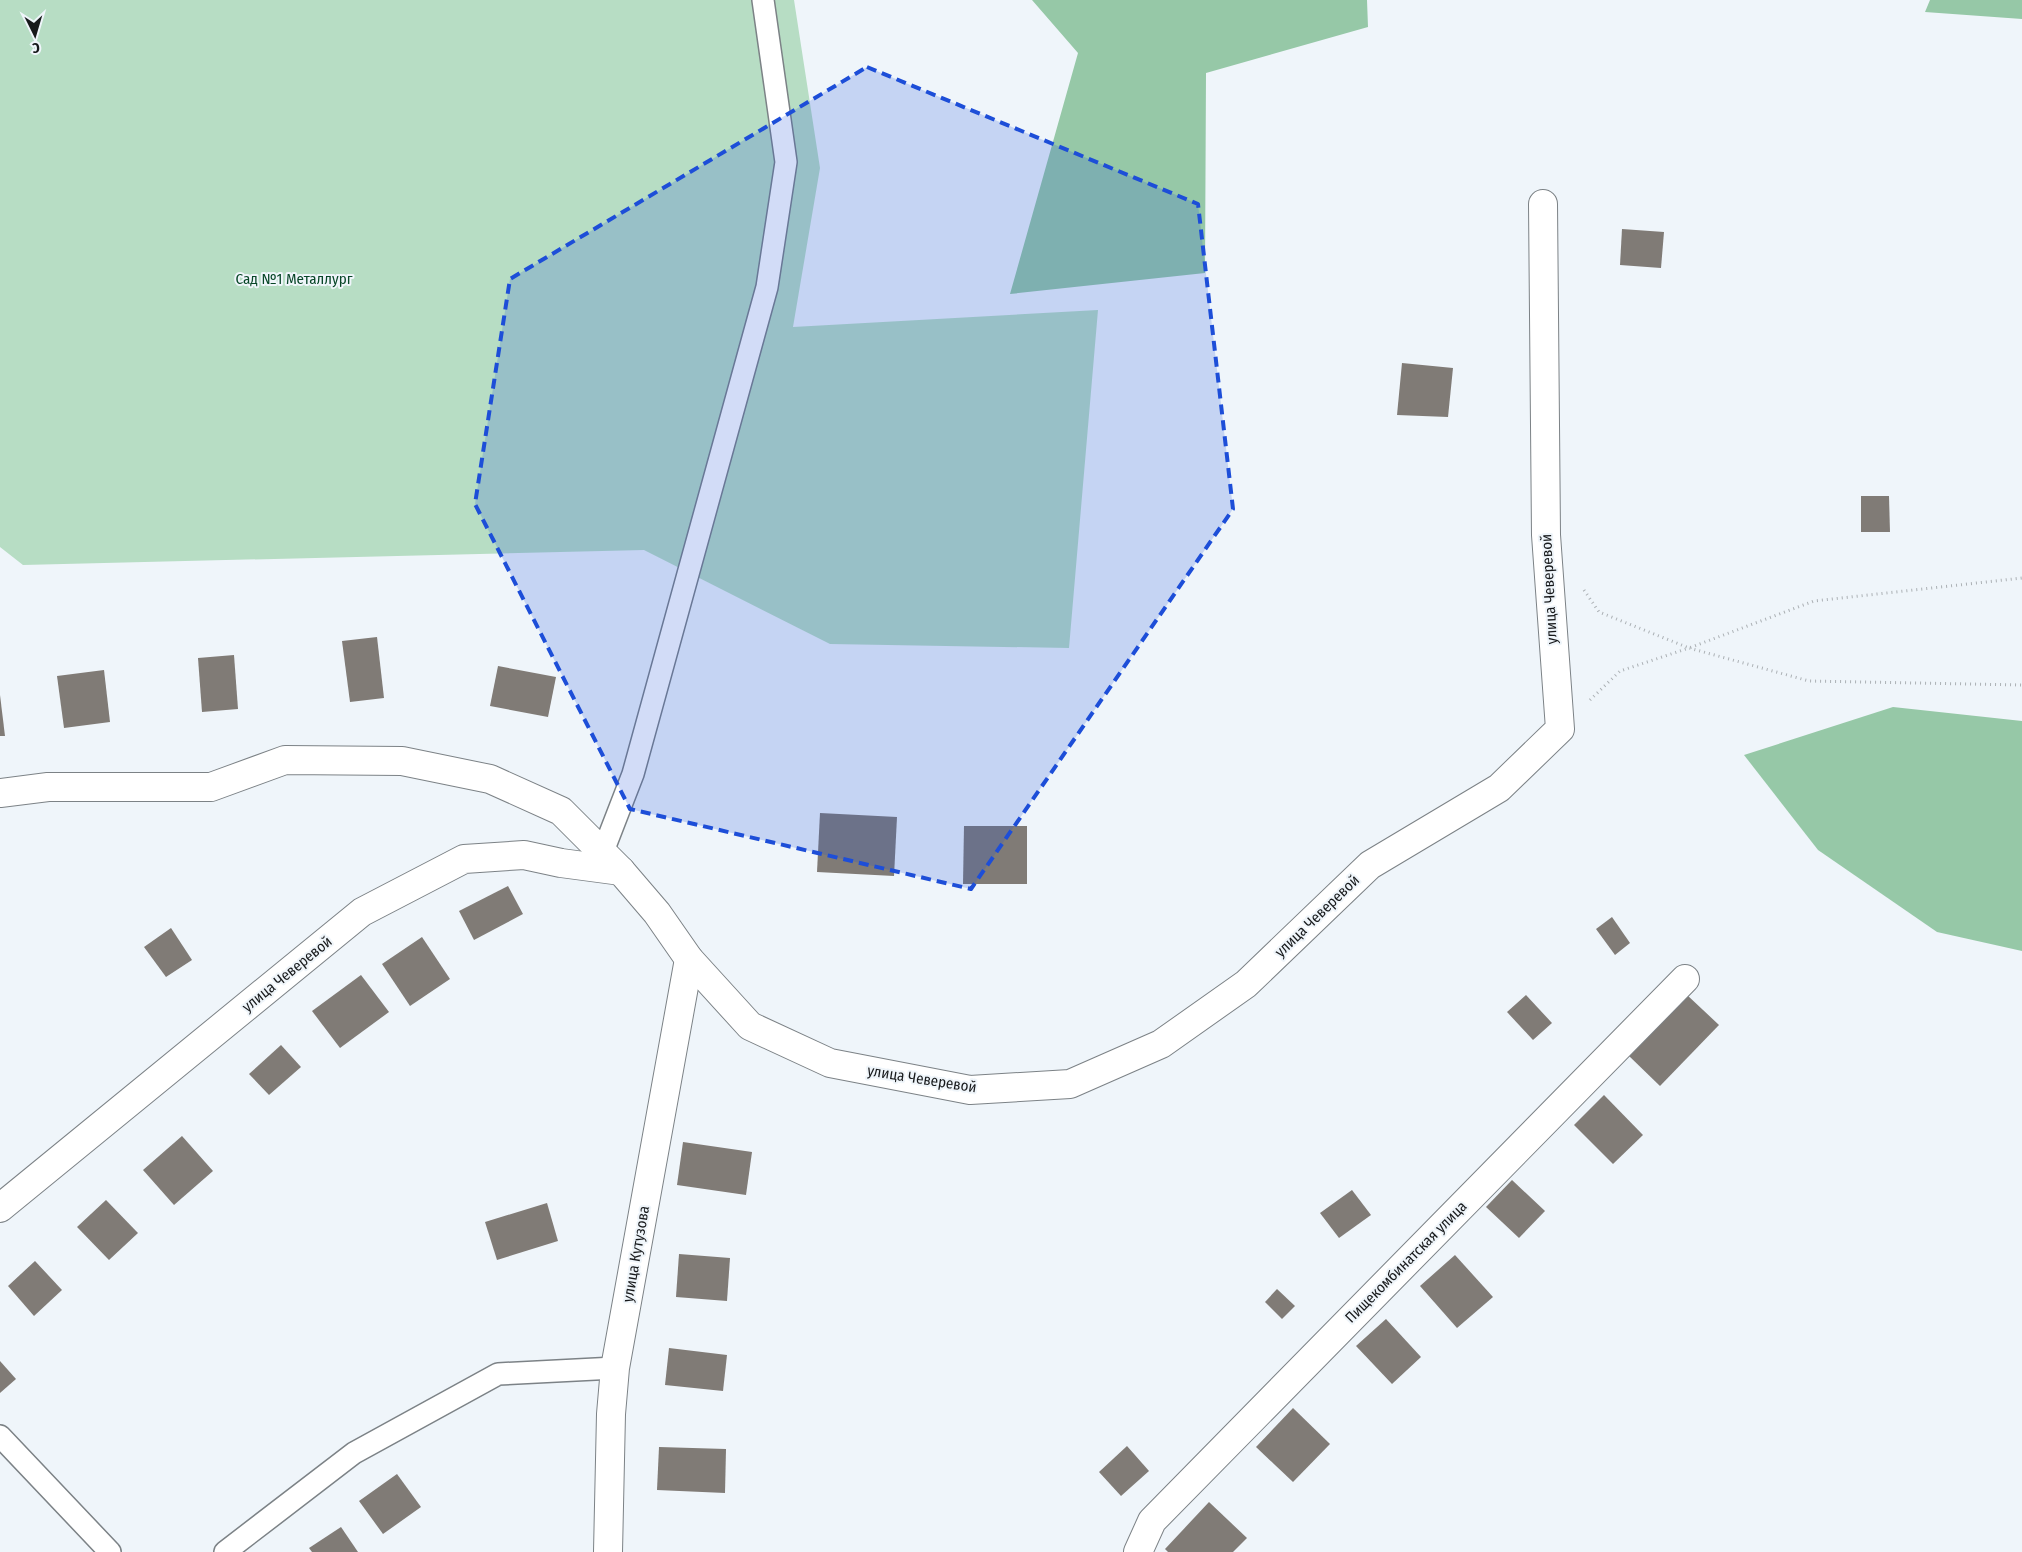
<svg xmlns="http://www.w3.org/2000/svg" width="2022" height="1552" font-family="'Fira Sans Condensed',sans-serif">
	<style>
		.green { fill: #b7ddc4 }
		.forest { fill: #96c8a7 }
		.building { fill: #807b76 }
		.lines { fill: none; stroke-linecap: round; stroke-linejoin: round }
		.lane-casing { stroke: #7c8286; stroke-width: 24 }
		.street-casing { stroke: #7c8286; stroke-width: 30 }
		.path { stroke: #abb0b4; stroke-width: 3; stroke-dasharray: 1 4; stroke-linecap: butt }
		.lane { stroke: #fff; stroke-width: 21 }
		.street { stroke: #fff; stroke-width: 28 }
		.marked { fill: #1d4ed8; fill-opacity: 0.2; stroke: #1d4ed8; stroke-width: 4; stroke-dasharray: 10 6; stroke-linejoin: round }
		.labels { text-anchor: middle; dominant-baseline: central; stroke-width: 4; stroke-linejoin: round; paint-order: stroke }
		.park-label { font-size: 15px; fill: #074627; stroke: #eff5fa }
		.street-label { font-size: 15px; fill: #17191b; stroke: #eff5fa }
	</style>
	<rect width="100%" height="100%" fill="#eff5fa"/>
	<path class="green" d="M 0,0 L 794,0 L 820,168 L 793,327 L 1098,310 L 1069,648 L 830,644 L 644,550 L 23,565 L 0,547 Z"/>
	<g class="forest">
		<path d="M 1032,0 L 1367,0 L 1368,27 L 1206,73 L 1205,273 L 1010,294 L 1078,53 Z"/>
		<path d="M 1930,0 L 2022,0 L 2022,19 L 1925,12 Z"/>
		<path d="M 1893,707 L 2022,721 L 2022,951 L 1937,932 L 1818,850 L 1744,755 Z"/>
	</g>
	<g class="building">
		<path d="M 1622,229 L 1664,232 L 1661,268 L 1620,265 Z"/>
		<path d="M 1402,363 L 1453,368 L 1448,417 L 1397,415 Z"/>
		<path d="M 1861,496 L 1889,496 L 1890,532 L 1861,532 Z"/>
		<path d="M 377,637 L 384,698 L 350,702 L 342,641 Z"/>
		<path d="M 234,655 L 238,709 L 202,712 L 198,658 Z"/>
		<path d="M 498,666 L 556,677 L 548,717 L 490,706 Z"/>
		<path d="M 104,670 L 110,722 L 64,728 L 57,676 Z"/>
		<path d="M 0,695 L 5,736 L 0,736 Z"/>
		<path d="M 820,813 L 897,817 L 894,876 L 817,872 Z"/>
		<path d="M 964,826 L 1027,826 L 1027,884 L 963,884 Z"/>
		<path d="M 508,886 L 523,914 L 474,940 L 459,911 Z"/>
		<path d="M 1612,917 L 1630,943 L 1615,955 L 1596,929 Z"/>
		<path d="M 171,928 L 192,960 L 166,977 L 144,947 Z"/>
		<path d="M 422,937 L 450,979 L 410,1006 L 382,964 Z"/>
		<path d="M 361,975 L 389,1012 L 340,1048 L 312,1011 Z"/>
		<path d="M 1686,994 L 1719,1025 L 1660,1086 L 1628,1055 Z"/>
		<path d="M 1526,995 L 1552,1023 L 1533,1040 L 1507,1012 Z"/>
		<path d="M 281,1045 L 301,1067 L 269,1095 L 249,1074 Z"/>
		<path d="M 1604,1095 L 1643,1135 L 1613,1164 L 1574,1125 Z"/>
		<path d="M 182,1136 L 213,1171 L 174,1205 L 143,1170 Z"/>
		<path d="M 683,1142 L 752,1152 L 746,1195 L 677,1185 Z"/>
		<path d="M 1512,1180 L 1545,1211 L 1519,1238 L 1486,1207 Z"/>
		<path d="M 1352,1190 L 1371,1215 L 1339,1238 L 1320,1213 Z"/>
		<path d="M 106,1200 L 138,1233 L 109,1260 L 77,1227 Z"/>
		<path d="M 547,1203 L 558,1241 L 497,1260 L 485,1222 Z"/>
		<path d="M 679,1254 L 730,1258 L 727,1301 L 676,1297 Z"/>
		<path d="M 1455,1255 L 1493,1297 L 1457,1328 L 1420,1286 Z"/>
		<path d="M 35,1261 L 62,1290 L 34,1316 L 8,1286 Z"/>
		<path d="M 1277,1289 L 1295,1306 L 1282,1319 L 1265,1302 Z"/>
		<path d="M 1386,1319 L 1421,1357 L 1392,1384 L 1356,1346 Z"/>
		<path d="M 669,1348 L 727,1355 L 723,1391 L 665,1385 Z"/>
		<path d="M 0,1361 L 16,1379 L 0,1393 Z"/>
		<path d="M 1293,1408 L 1330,1444 L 1293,1482 L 1256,1447 Z"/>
		<path d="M 1127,1446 L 1149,1471 L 1121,1496 L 1099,1472 Z"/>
		<path d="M 659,1447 L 726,1449 L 725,1493 L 657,1490 Z"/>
		<path d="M 397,1474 L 421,1507 L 383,1534 L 359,1501 Z"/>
		<path d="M 1209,1502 L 1247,1538 L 1233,1552 L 1168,1552 L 1165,1549 Z"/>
		<path d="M 341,1527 L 358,1552 L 312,1552 L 309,1548 Z"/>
	</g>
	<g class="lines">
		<defs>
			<g id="lane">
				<path d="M 602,854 L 633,774 L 767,287 L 786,162 L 763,0"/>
				<path d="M 0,1436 L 110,1552"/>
				<path d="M 225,1552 L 354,1453 L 498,1374 L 615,1368"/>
			</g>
			<g id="street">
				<path d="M 0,793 L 48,787 L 211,787 L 285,760 L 402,761 L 490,779 L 561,811 L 621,871 L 657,913 L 689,959 L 750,1026 L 830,1063 L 970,1090 L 1070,1084 L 1161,1044 L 1246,984 L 1370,865 L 1499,788 L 1560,729 L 1546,535 L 1543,204"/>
				<path d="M 0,1208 L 362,912 L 464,859 L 524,855 L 561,863 L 621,871"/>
				<path d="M 608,1552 L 611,1414 L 615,1368 L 689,959"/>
				<path d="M 1138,1552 L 1152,1521 L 1685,979"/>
			</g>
		</defs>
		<use href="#lane" class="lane-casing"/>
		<use href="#street" class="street-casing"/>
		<g class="path">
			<path d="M 1584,590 L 1599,612 L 1689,648 L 1814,601 L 2022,578"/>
			<path d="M 1590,700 L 1620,671 L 1689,648 L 1809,681 L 2022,685"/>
		</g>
		<use href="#lane" class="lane"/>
		<use href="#street" class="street"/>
	</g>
	<path class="marked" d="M 867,67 L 1198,204 L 1233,509 L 971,889 L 630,809 L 475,504 L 510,279 Z"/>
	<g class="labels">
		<g class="park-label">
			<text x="294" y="279">Сад №1 Металлург</text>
		</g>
		<g class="street-label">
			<text transform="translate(1549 589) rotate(-93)">улица Чеверевой</text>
			<text transform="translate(1317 916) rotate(-44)">улица Чеверевой</text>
			<text transform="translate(287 974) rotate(-39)">улица Чеверевой</text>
			<text transform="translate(922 1079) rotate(9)">улица Чеверевой</text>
			<text transform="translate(636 1254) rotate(-80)">улица Кутузова</text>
			<text transform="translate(1406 1262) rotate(-45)">Пищекомбинатская улица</text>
		</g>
	</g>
	<g transform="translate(35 35) rotate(175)" stroke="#eff5fa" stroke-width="4" paint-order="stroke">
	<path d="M0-4L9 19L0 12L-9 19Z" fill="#17191b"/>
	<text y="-8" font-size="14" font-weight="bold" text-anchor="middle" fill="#17191b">С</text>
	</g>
</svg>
